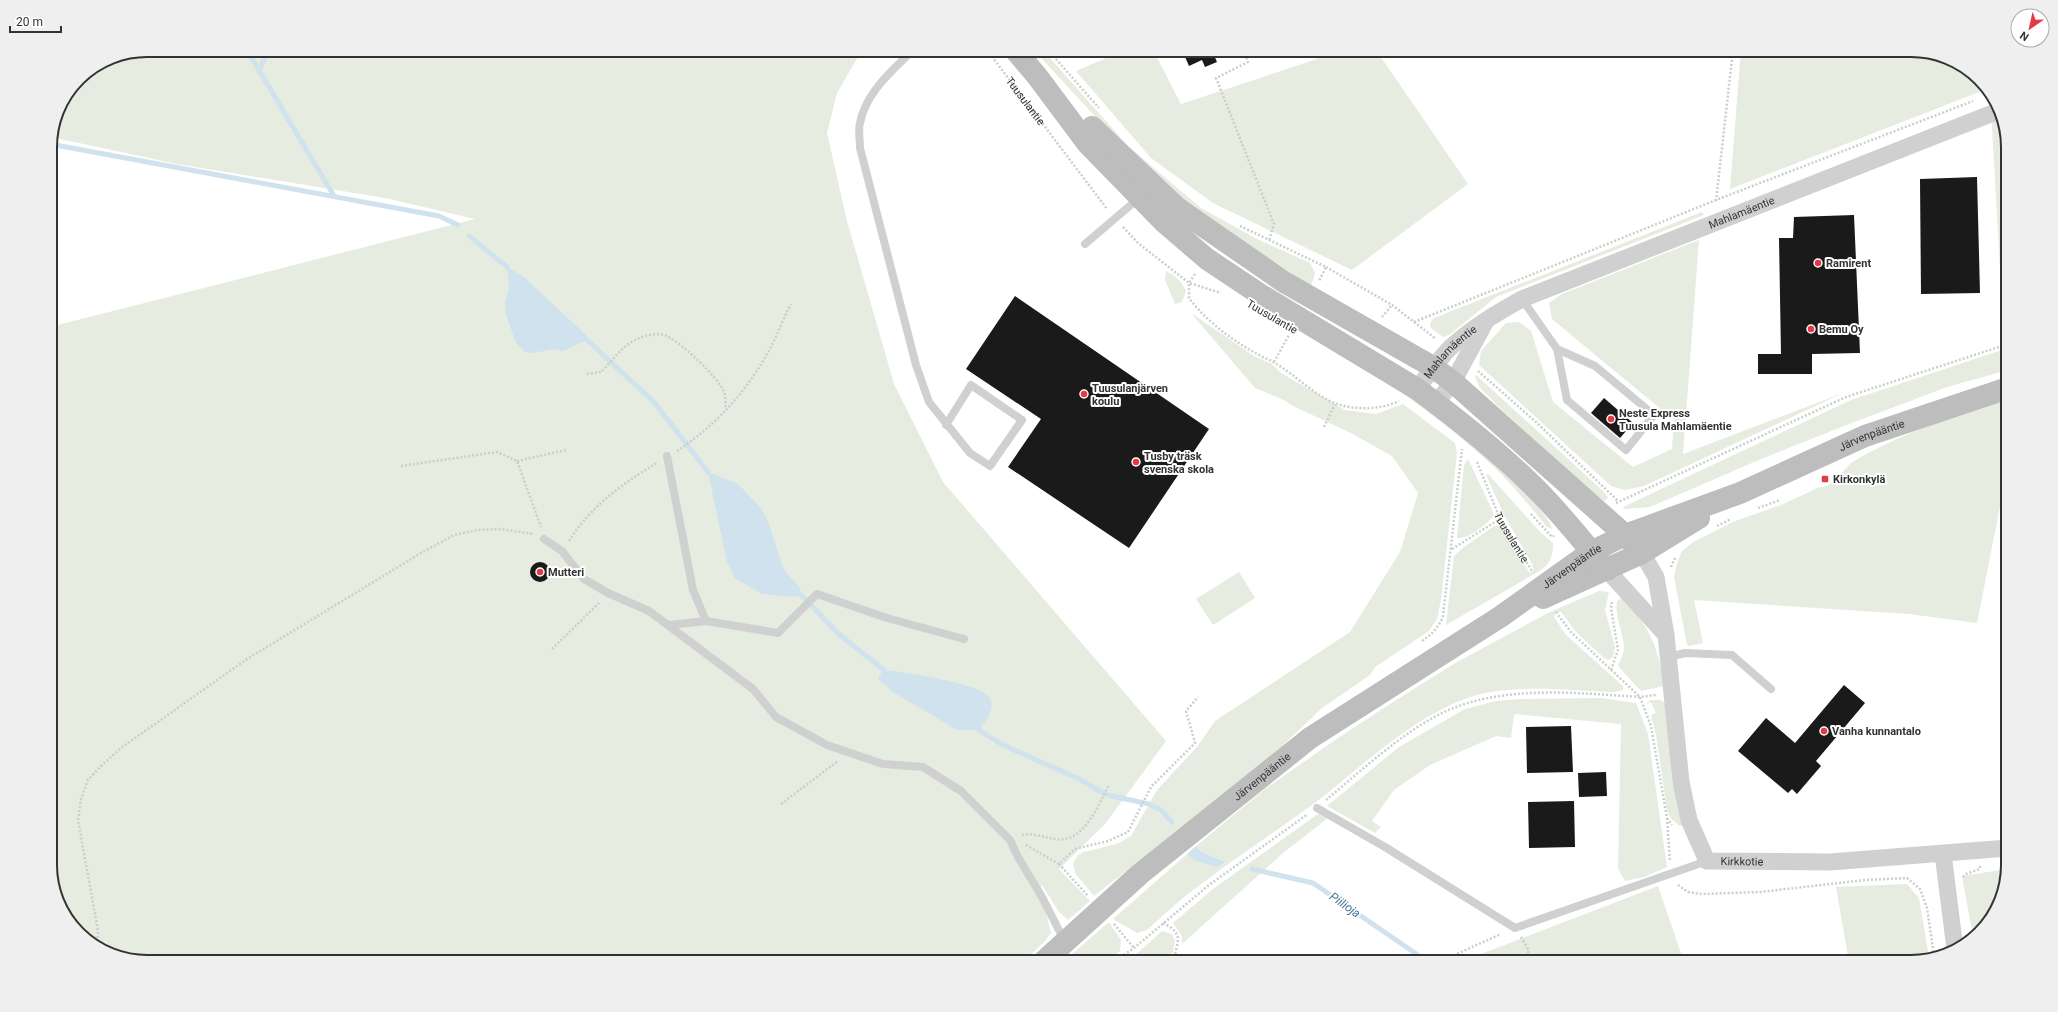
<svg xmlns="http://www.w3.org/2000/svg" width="2058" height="1012" font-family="Roboto,sans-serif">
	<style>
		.green { fill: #e6ecdf }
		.water { fill: #cfe2ee }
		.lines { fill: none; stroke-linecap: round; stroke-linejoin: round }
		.stream { stroke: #cfe2ee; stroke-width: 5 }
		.building { fill: #1a1a1a }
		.path { stroke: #cdcdcd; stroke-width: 2.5; stroke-dasharray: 2 2; stroke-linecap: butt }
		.service { stroke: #d0d0d0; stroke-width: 8 }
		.minor { stroke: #d0d0d0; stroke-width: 17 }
		.secondary { stroke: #bdbdbd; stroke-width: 22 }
		.poi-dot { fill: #e63946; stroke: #fff; stroke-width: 1.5 }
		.labels { text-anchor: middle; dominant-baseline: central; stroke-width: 4; stroke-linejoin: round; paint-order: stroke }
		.street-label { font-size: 11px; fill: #333; stroke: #fff }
		.poi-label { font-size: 11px; font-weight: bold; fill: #333; stroke: #fff; text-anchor: start }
		.water-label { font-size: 12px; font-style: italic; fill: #3f7597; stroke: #fff }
		.rim { fill: none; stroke: #333; stroke-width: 2 }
	</style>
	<rect width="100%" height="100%" fill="#fff"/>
	<g class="green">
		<path d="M 147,50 L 862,50 L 837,93 L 827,133 L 847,221 L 894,384 L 943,482 L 1166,741 L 1106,823 L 1059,869 L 1090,901 L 1068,920 L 1059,912 L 1042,885 L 1036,892 L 1045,909 L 1051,933 L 1043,943 L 1023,962 L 147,962 L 104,952 L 66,919 L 50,872 L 50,327 L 475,219 L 385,198 L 177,164 L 51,137 L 57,110 L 79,78 L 110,57 Z"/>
		<path d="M 1034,50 L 1043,50 L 1128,146 L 1201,208 L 1255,238 L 1310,263 L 1315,273 L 1311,286 L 1197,213 L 1125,149 Z"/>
		<path d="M 1125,50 L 1153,50 L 1181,104 L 1317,59 L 1313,50 L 1376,50 L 1468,184 L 1352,270 L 1213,203 L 1151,158 L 1076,71 Z"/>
		<path d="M 1741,50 L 1911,50 L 1954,60 L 1987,89 L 1730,189 Z"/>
		<path d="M 1990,92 L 2008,141 L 2008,339 L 2004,340 Z"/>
		<path d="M 1702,212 L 1704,215 L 1496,297 L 1449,335 L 1443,337 L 1431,328 L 1430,323 L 1434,318 Z"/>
		<path d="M 1699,240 L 1683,454 L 1843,393 L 1644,486 L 1625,490 L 1611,486 L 1479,365 L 1481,351 L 1506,323 L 1519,322 L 1531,331 L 1553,402 L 1633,467 L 1672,449 L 1674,420 L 1552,319 L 1549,303 L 1562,294 Z"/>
		<path d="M 1166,271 C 1176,276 1182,282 1186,291 L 1182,302 L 1175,304 L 1165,280 Z"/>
		<path d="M 1191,313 L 1254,356 L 1272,364 L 1281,373 L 1345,410 L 1376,414 L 1403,404 L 1455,443 L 1457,453 L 1441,600 L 1437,619 L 1429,631 L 1375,667 L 1370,675 L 1322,708 L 1280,748 L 1187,824 L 1094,896 L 1075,873 L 1073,864 L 1077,856 L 1084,852 L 1117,844 L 1131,836 L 1157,790 L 1197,747 L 1215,721 L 1350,632 L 1400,552 L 1418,493 L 1392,456 L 1351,433 L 1293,406 L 1284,400 L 1255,388 Z"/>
		<path d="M 2008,348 L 2008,370 L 1947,387 L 1849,424 L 1761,459 L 1650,507 L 1624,509 L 1623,507 L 1851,400 Z"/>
		<path d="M 1371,371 L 1391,379 L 1490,456 L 1538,506 L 1550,523 L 1552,529 L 1547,527 C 1530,507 1514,486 1494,467 C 1456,431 1414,401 1371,371 Z"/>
		<path d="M 1476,375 L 1602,490 L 1608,497 L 1605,501 L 1592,493 L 1500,408 L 1480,388 L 1475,377 Z"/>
		<path d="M 2008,397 L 2008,466 L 1977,623 L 1909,614 L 1694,600 L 1703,643 L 1689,646 L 1687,645 L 1674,577 L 1677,563 L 1682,551 L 1693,542 L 1735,521 L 1781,505 L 1820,487 C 1833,489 1843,468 1854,461 C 1902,433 1956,416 2008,397 Z"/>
		<path d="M 1468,459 L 1494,514 C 1489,524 1468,539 1457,538 L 1464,465 Z"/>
		<path d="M 1488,474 L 1541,533 L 1553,543 C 1553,555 1551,563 1541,570 L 1446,625 L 1454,556 L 1460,550 L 1494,526 L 1500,526 L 1515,552 L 1530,573 L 1534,570 L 1532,564 L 1504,515 L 1486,475 Z"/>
		<path d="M 1239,572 L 1255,598 L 1213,625 L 1196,599 Z"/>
		<path d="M 1599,591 L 1609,592 L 1605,610 L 1615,647 L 1613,657 L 1608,660 L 1604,658 L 1577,633 L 1561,612 L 1556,612 L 1554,617 L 1566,635 L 1623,686 L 1623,690 L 1615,692 C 1572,691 1510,683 1470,697 C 1411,718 1365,764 1316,802 C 1278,830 1238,856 1200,885 C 1181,898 1164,915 1147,930 L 1137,933 L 1113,919 L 1187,854 C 1197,861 1215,871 1226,862 L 1201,852 L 1196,846 L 1265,789 L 1341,736 L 1401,697 L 1457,662 L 1550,612 Z"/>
		<path d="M 1622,598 C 1651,628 1657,646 1665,686 L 1641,691 L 1618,666 C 1620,661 1624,654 1624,648 C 1624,632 1614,617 1617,601 Z"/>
		<path d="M 1601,698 L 1636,703 L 1648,734 L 1667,867 L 1644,877 L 1625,881 L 1618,869 L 1621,724 L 1514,714 L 1511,738 L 1496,736 L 1430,765 L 1394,790 L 1372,821 L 1381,827 L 1375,833 L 1327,806 L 1399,747 L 1465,709 L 1496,701 L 1521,699 Z"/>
		<path d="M 1650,700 L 1660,700 L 1667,704 L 1672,781 L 1682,825 L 1680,826 L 1671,819 L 1667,810 L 1656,735 L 1651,715 L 1656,713 L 1651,702 L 1646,704 Z"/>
		<path d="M 1318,814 L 1328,818 L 1283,853 L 1182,944 L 1182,936 L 1173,923 L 1213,889 Z"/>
		<path d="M 2007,869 L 1998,908 L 1973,936 L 1962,876 Z"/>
		<path d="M 1907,884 L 1919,898 L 1929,957 L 1911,962 L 1849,962 L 1836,887 Z"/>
		<path d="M 1658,886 L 1684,962 L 1460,962 Z"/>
		<path d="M 1109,922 L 1121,940 L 1120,951 L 1104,962 L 1063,962 Z"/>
		<path d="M 1162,931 L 1172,934 L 1175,941 L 1173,952 L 1162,962 L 1123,962 L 1139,952 Z"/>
	</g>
	<g class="water">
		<path d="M 507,267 L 525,278 L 587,336 L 587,340 L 563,351 L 554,349 L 533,353 L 525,352 L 516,343 L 506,315 L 505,302 L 509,290 Z"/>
		<path d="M 708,472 L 738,484 L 761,508 L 768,521 L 781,562 L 785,571 L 800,588 L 801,595 L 795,597 L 762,594 L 735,578 L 727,562 Z"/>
		<path d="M 884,670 C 901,672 986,683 991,700 C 994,712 985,721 979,730 L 957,730 L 893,692 L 880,681 L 878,677 Z"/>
		<path d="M 1196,846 L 1201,852 L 1226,862 L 1217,867 L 1196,861 L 1187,854 Z"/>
	</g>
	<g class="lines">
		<g class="stream">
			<path d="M 247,50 L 334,196"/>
			<path d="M 259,71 L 268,50"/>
			<path d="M 50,144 L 439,216 L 458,225"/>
			<path d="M 469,236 L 507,267"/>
			<path d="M 587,340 L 654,402 L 708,472"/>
			<path d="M 801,595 L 840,635 L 884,670"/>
			<path d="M 979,730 L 1003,745 L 1079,779 L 1107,795 L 1149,804 L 1161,810 L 1172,822"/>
			<path d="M 1252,869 L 1313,883 L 1428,962"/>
		</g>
	</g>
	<g class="building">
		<path d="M 1182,50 L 1226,50 L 1214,55 L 1217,62 L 1205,67 L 1202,60 L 1189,66 Z"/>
		<path d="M 1977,177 L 1980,293 L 1921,294 L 1920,179 Z"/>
		<path d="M 1854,215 L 1860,353 L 1812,354 L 1812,374 L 1758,374 L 1758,354 L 1781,354 L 1779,238 L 1793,238 L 1794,217 Z"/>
		<path d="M 1015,296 L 1209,429 L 1129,548 L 1008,467 L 1041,419 L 966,369 Z"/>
		<path d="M 1604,398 L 1633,423 L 1620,438 L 1591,413 Z"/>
		<circle cx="540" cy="572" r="10"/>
		<path d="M 1844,685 L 1865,703 L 1816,761 L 1821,766 L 1797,794 L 1792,789 L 1788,793 L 1738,751 L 1766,718 L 1795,743 Z"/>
		<path d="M 1571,726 L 1573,772 L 1527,773 L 1526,727 Z"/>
		<path d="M 1606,772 L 1607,796 L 1579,797 L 1578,773 Z"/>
		<path d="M 1574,801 L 1575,847 L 1529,848 L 1528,802 Z"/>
	</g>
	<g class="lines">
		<g class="path">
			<path id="s1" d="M 987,50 L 1107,209"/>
			<path d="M 1048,50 L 1099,108"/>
			<path d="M 1244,50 L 1248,62 L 1216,78 L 1274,224 L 1269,240"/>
			<path d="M 1716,201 L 1733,50"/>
			<path d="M 1240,226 L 1326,267 L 1319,281"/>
			<path d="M 1123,227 L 1138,243 L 1189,283 L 1221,293"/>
			<path d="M 1326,267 L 1392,305 L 1436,339"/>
			<path d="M 1195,274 L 1189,283 L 1189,298 C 1207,322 1233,341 1259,355 C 1264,358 1269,359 1273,362 C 1292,372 1316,397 1337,404 C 1356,410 1381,410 1399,401"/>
			<path d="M 1382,317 L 1392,305"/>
			<path d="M 1414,322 L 1716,200 L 1973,101"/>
			<path d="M 1274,362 L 1289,335"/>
			<path d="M 1478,371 L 1536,422 L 1618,501"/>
			<path d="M 587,374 L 601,372 C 612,361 624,343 640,338 C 646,335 657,333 664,335 C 678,339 719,378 724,392 C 726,397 725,405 726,410"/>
			<path d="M 1324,427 L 1335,404"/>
			<path d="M 677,451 C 714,427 744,394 766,356 C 776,340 782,320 791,304"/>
			<path d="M 517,461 L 566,450"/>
			<path id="s2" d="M 1477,462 L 1500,519 L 1532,571"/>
			<path d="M 401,466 L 497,452 L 517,461 L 541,527"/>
			<path d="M 1616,503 L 1846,397 L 2008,344"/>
			<path d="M 1758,508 L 1780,500"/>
			<path d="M 1531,514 L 1552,537 L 1554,536"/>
			<path d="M 1717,526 L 1731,519"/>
			<path d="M 569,541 C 590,507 623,483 657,463"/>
			<path d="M 1452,549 L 1500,519"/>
			<path d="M 1671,567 L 1676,556"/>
			<path d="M 1556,612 L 1571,632 L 1640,697 L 1651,726 L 1667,818 L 1672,825"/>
			<path d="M 1422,641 C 1432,634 1439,627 1443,616 L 1462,449"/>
			<path d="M 552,649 L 600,602"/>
			<path d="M 1611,670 L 1618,650 L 1611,608 L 1612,601"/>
			<path d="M 1326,800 C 1361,771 1399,735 1440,714 C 1500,684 1575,693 1640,697 L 1656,695"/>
			<path d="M 781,804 L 838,761"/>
			<path d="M 1667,818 L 1670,862"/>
			<path d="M 1022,835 C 1031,832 1046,838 1055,839 C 1084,844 1098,805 1109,785"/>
			<path d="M 1026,845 L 1059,864 L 1075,849 L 1108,841 L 1128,832 L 1151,787 L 1195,743 L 1186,711 L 1198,697"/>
			<path d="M 1059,864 L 1088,896"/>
			<path d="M 1963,877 L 1966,874 L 1980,869 L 1980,866"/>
			<path d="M 1678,885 L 1688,892 L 1701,894 L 1760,892 L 1865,880 L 1907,878 L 1920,889 L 1927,908 L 1934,955"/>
			<path d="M 1163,923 C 1187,935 1175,943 1174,962"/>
			<path d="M 1114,924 L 1134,948"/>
			<path d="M 1521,937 L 1528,949 L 1529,962"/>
			<path d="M 97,946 L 98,931 L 78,820 L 81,799 L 88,780 L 101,766 L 121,748 L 247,659 L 421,553 L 454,535 L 477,530 L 500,529 L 534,534"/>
			<path d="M 1114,962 L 1134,948 L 1209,885 L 1308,814"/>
			<path d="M 1439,962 L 1501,934"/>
		</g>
		<g class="service">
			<path d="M 913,50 C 892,71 866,92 860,123 C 858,130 860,140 860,148 L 916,365 L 929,402 L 970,453 L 990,466 L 1022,420 L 971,385 L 946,425"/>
			<path d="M 1085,244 L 1139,198"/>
			<path d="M 1522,299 L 1557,349 L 1567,400 L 1626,450 L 1654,415 L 1595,366 L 1557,349"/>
			<path d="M 667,456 L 693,590 L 706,621"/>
			<path d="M 544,539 L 562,551 L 584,579 L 608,593 L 649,611 L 753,689 L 776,717 L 827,745 L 883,764 L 923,767 L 961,791 L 1010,840 L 1018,857 L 1042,897 L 1065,942"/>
			<path d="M 669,625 L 706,621 L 778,633 L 817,594 L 887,618 L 964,639"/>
			<path d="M 1669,657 L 1685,653 L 1732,655 L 1771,689"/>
			<path d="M 1317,808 L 1385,847 L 1515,928 L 1707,861"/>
		</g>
		<g class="minor">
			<path id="s3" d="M 1417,389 C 1428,375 1438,360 1450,348 C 1471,328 1497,313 1522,299 L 1998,111"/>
			<path d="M 1436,403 L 1453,382 L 1486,321"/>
			<path id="s4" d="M 1642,553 L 1656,577 L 1666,635 L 1681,782 L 1689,820 L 1707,861 L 1830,862 L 2008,848"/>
			<path d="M 1607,570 L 1666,635"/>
			<path d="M 1943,854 L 1955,949"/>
		</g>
		<g class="secondary">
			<path d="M 1015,50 L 1037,76 L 1087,143 L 1165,223 L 1207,259 L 1261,295 L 1417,389 C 1456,418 1494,448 1528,481 C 1557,508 1581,540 1607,570"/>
			<path d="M 1092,127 L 1176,207 L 1190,217 L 1284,282 L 1433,367 L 1453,382 L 1625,535 L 1642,553"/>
			<path d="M 1543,598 L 1642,553 L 1699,518"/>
			<path id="s5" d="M 1043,962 L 1140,874 L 1310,738 L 1500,617 L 1591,552 L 1625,535 L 1740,493 L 1865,436 L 2008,388"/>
		</g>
	</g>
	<g class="poi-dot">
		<circle cx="1818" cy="263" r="4"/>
		<circle cx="1811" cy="329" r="4"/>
		<circle cx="1084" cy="394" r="4"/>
		<circle cx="1611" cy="419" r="4"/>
		<circle cx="1136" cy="462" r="4"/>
		<rect x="1821" y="475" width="8" height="8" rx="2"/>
		<circle cx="540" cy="572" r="4"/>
		<circle cx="1824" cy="731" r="4"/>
	</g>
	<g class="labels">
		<g class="street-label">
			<text stroke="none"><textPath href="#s1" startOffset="64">Tuusulantie</textPath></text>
			<text stroke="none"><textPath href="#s3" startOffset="376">Mahlamäentie</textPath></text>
			<text transform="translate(1272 317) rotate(30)">Tuusulantie</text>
			<text stroke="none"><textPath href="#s3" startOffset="50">Mahlamäentie</textPath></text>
			<text stroke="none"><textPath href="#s5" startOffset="990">Järvenpääntie</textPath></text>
			<text stroke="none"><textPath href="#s2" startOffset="83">Tuusulantie</textPath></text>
			<text stroke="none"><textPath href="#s5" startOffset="662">Järvenpääntie</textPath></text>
			<text stroke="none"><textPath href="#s5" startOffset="287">Järvenpääntie</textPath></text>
			<text stroke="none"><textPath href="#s4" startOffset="353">Kirkkotie</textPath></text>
		</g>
		<g class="poi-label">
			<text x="1826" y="263">Ramirent</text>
			<text x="1819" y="329">Bemu Oy</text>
			<text x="1092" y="388">Tuusulanjärven<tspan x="1092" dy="13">koulu</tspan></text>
			<text x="1619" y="413">Neste Express<tspan x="1619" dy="13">Tuusula Mahlamäentie</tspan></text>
			<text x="1144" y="456">Tusby träsk<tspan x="1144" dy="13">svenska skola</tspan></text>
			<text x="1833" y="479">Kirkonkylä</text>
			<text x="548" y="572">Mutteri</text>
			<text x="1832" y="731">Vanha kunnantalo</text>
		</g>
		<g class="water-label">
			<text transform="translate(1345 905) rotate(35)">Piilioja</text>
		</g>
	</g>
	<path d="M0 0H2058V1012H0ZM147 57H1911A90 90 0 0 1 2001 147V865A90 90 0 0 1 1911 955H147A90 90 0 0 1 57 865V147A90 90 0 0 1 147 57Z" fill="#efefef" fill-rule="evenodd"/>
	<path class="rim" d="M147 57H1911A90 90 0 0 1 2001 147V865A90 90 0 0 1 1911 955H147A90 90 0 0 1 57 865V147A90 90 0 0 1 147 57Z"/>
	<g transform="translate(2030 28) rotate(214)"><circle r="19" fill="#ffffff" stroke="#adadad"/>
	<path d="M0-3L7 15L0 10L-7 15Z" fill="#e63946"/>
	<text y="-6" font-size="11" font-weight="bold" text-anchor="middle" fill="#333333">N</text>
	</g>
	<path d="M10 26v6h51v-6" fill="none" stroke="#333333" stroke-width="2"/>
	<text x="16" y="26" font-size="12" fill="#333333" stroke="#ffffff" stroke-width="3" paint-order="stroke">20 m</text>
</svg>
